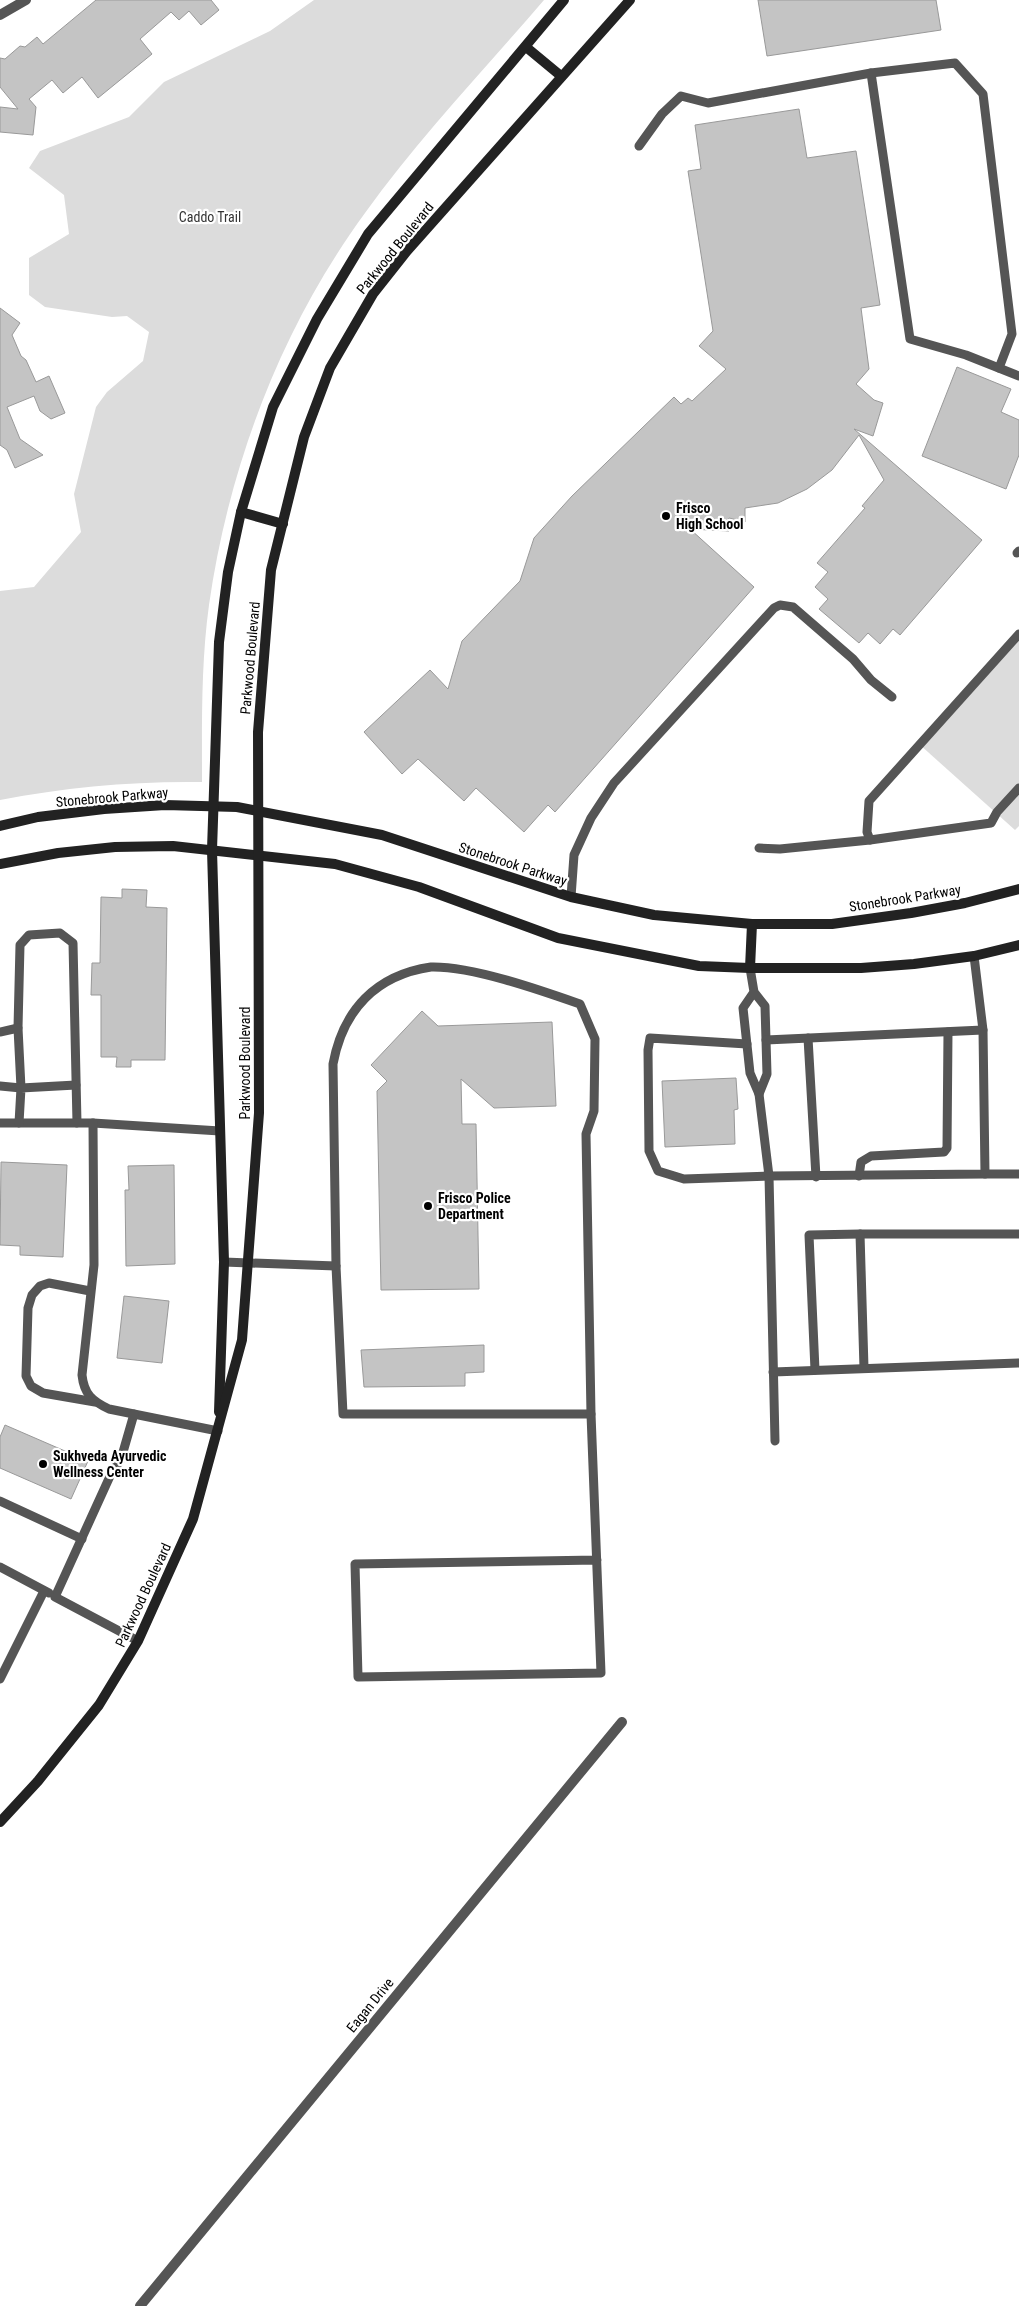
<svg xmlns="http://www.w3.org/2000/svg" width="1019" height="2306" font-family="'Roboto Condensed',sans-serif">
	<style>
		.green { fill: #dcdcdc }
		.building { fill: #c4c4c4; stroke: #999 }
		.lines { fill: none; stroke-linecap: round; stroke-linejoin: round }
		.lane { stroke: #555; stroke-width: 9 }
		.street { stroke: #555; stroke-width: 10 }
		.secondary { stroke: #222; stroke-width: 10 }
		.poi-dot { fill: #000; stroke: #fff; stroke-width: 2 }
		.labels { text-anchor: middle; dominant-baseline: central; stroke-width: 4.5; stroke-linejoin: round; paint-order: stroke }
		.park-label { font-size: 14px; fill: #333; stroke: #fff }
		.street-label { font-size: 14px; fill: #000; stroke: #fff }
		.poi-label { font-size: 14px; font-weight: bold; fill: #000; stroke: #fff; text-anchor: start }
	</style>
	<rect width="100%" height="100%" fill="#fff"/>
	<g class="green">
		<path d="M 314,0 L 544,0 C 484,70 419,138 365,213 C 281,328 229,465 209,605 C 201,663 202,723 202,782 C 133,781 67,787 0,800 L 0,591 L 34,587 L 81,532 L 74,494 L 96,407 L 107,392 L 143,361 L 149,332 L 127,316 L 112,317 L 45,307 L 29,295 L 29,258 L 69,234 L 64,195 L 29,168 L 40,151 L 129,117 L 164,82 L 270,31 Z"/>
		<path d="M 1019,633 L 1019,826 L 1015,830 L 919,744 Z"/>
	</g>
	<g class="building">
		<path d="M 96,0 L 211,0 L 219,10 L 201,25 L 189,11 L 179,20 L 171,12 L 140,39 L 152,54 L 98,98 L 82,77 L 63,93 L 52,80 L 29,99 L 36,107 L 33,135 L 0,132 L 0,107 L 18,109 L 0,87 L 0,58 L 5,59 L 20,46 L 25,47 L 37,37 L 43,44 Z"/>
		<path d="M 758,0 L 936,0 L 941,30 L 767,56 Z"/>
		<path d="M 799,109 L 807,158 L 856,151 L 880,305 L 861,308 L 869,369 L 856,384 L 874,400 L 883,403 L 873,436 L 854,429 L 982,540 L 900,635 L 893,629 L 880,644 L 868,633 L 859,643 L 819,609 L 828,599 L 815,587 L 828,572 L 817,563 L 865,508 L 862,506 L 884,480 L 859,435 L 832,470 L 807,489 L 778,503 L 745,508 L 745,522 L 729,518 L 729,531 L 690,529 L 754,587 L 555,812 L 548,805 L 524,832 L 476,788 L 464,801 L 418,759 L 402,774 L 364,732 L 430,670 L 448,689 L 462,641 L 520,581 L 534,538 L 572,496 L 674,397 L 681,404 L 688,398 L 692,401 L 726,369 L 699,346 L 713,331 L 688,171 L 701,169 L 695,125 Z"/>
		<path d="M 0,308 L 20,323 L 12,335 L 21,356 L 26,360 L 36,382 L 49,376 L 65,413 L 51,419 L 40,411 L 34,396 L 7,407 L 20,439 L 43,455 L 15,468 L 7,450 L 0,445 Z"/>
		<path d="M 957,367 L 1011,389 L 1001,412 L 1019,420 L 1019,455 L 1006,489 L 922,456 Z"/>
		<path d="M 122,889 L 147,890 L 146,907 L 167,908 L 165,1060 L 131,1060 L 131,1067 L 116,1067 L 117,1057 L 101,1057 L 101,995 L 91,995 L 92,963 L 100,963 L 101,897 L 122,898 Z"/>
		<path d="M 422,1011 L 438,1026 L 552,1022 L 556,1106 L 494,1108 L 461,1079 L 462,1124 L 476,1124 L 479,1289 L 381,1290 L 377,1091 L 387,1081 L 371,1065 Z"/>
		<path d="M 736,1078 L 738,1109 L 734,1110 L 735,1144 L 665,1147 L 662,1081 Z"/>
		<path d="M 1,1162 L 67,1165 L 63,1257 L 20,1255 L 20,1246 L 0,1245 Z"/>
		<path d="M 174,1165 L 175,1264 L 126,1266 L 125,1190 L 129,1190 L 128,1166 Z"/>
		<path d="M 124,1296 L 169,1301 L 162,1363 L 117,1358 Z"/>
		<path d="M 484,1345 L 484,1372 L 465,1373 L 465,1386 L 364,1387 L 361,1350 Z"/>
		<path d="M 5,1425 L 88,1461 L 71,1499 L 0,1468 L 0,1437 Z"/>
	</g>
	<g class="lines">
		<g class="lane">
			<path d="M 871,73 L 910,339 L 966,355 L 1019,376"/>
			<path d="M 639,146 L 662,114 L 681,96 L 708,103 L 871,73 L 955,63 L 983,94 L 1012,334 L 999,368"/>
			<path d="M 1017,553 L 1019,551"/>
			<path d="M 870,840 L 991,823 L 997,812 L 1019,788"/>
			<path d="M 759,848 L 780,849 L 870,840 L 867,832 L 869,801 L 1019,634"/>
			<path d="M 571,897 L 574,855 L 591,818 L 614,783 L 774,608 L 780,605 L 793,607 L 853,659 L 871,680 L 892,697"/>
			<path d="M 431,967 C 472,966 540,990 580,1004 L 595,1039 L 594,1111 L 586,1134 L 591,1414 L 343,1414 L 336,1266 L 333,1064 C 343,1010 376,975 431,967 Z"/>
			<path d="M 750,968 L 754,992 L 743,1008 L 750,1073 L 759,1094 L 767,1074 L 765,1006 L 754,992"/>
			<path d="M 18,1028 L 20,945 L 29,935 L 60,933 L 73,943 L 77,1123"/>
			<path d="M 0,1032 L 18,1028 L 21,1088 L 0,1086"/>
			<path d="M 808,1038 L 816,1177"/>
			<path d="M 766,1040 L 983,1030"/>
			<path d="M 747,1044 L 650,1038 L 648,1050 L 649,1151 L 658,1171 L 684,1179 L 769,1176 L 775,1441"/>
			<path d="M 759,1094 L 769,1176 L 985,1174 L 983,1030 L 974,956"/>
			<path d="M 0,1123 L 93,1123 L 220,1131"/>
			<path d="M 19,1123 L 21,1088 L 76,1085"/>
			<path d="M 93,1123 L 94,1265 L 82,1375 C 84,1394 92,1401 109,1409 L 218,1431"/>
			<path d="M 985,1174 L 1019,1174"/>
			<path d="M 859,1176 L 861,1162 L 871,1156 L 944,1152 L 947,1148 L 948,1032"/>
			<path d="M 224,1262 L 336,1266"/>
			<path d="M 90,1291 L 49,1283 L 40,1286 L 32,1295 L 28,1308 L 26,1376 L 31,1386 L 43,1393 L 95,1402"/>
			<path d="M 864,1368 L 860,1234 L 1019,1234"/>
			<path d="M 815,1370 L 809,1235 L 860,1234"/>
			<path d="M 773,1372 L 1019,1363"/>
			<path d="M 134,1414 L 121,1459 L 111,1474 L 55,1597 L 138,1641"/>
			<path d="M 591,1414 L 601,1673 L 358,1677 L 355,1564 L 597,1560"/>
			<path d="M 0,1501 L 82,1539"/>
			<path d="M 0,1567 L 49,1593"/>
			<path d="M 0,1679 L 44,1591"/>
		</g>
		<g class="street">
			<path d="M 0,15 L 26,0"/>
			<path d="M 140,2306 L 622,1722"/>
		</g>
		<g class="secondary">
			<path d="M 526,47 L 561,76"/>
			<path d="M 241,512 L 283,524"/>
			<path d="M 0,826 L 38,817 L 104,809 L 165,805 L 237,807 L 382,835 L 571,897 L 654,915 L 752,924 L 832,924 L 911,913 L 965,903 L 1019,889"/>
			<path d="M 0,864 L 58,853 L 115,847 L 173,846 L 335,864 L 419,887 L 558,938 L 699,966 L 750,968 L 861,968 L 914,964 L 974,956 L 1019,945"/>
			<path d="M 750,968 L 752,924"/>
			<path d="M 219,1412 L 224,1262 L 212,850 L 219,642 L 228,572 L 241,512 L 273,407 L 317,319 L 368,234 L 564,0"/>
			<path d="M 0,1822 L 38,1781 L 99,1705 L 138,1641 L 193,1519 L 242,1340 L 259,1113 L 258,732 L 271,570 L 304,437 L 330,368 L 373,294 L 407,251 L 630,0"/>
		</g>
	</g>
	<g class="poi-dot">
		<circle cx="666" cy="516" r="5"/>
		<circle cx="428" cy="1206" r="5"/>
		<circle cx="43" cy="1464" r="5"/>
	</g>
	<g class="labels">
		<g class="park-label">
			<text x="210" y="217">Caddo Trail</text>
		</g>
		<g class="street-label">
			<text transform="translate(395 248) rotate(-51)">Parkwood Boulevard</text>
			<text transform="translate(250 658) rotate(-85)">Parkwood Boulevard</text>
			<text transform="translate(112 797) rotate(-5)">Stonebrook Parkway</text>
			<text transform="translate(513 864) rotate(18)">Stonebrook Parkway</text>
			<text transform="translate(905 898) rotate(-9)">Stonebrook Parkway</text>
			<text transform="translate(245 1063) rotate(-90)">Parkwood Boulevard</text>
			<text transform="translate(143 1595) rotate(-65)">Parkwood Boulevard</text>
			<text transform="translate(370 2005) rotate(-51)">Eagan Drive</text>
		</g>
		<g class="poi-label">
			<text x="676" y="508">Frisco<tspan x="676" dy="16">High School</tspan></text>
			<text x="438" y="1198">Frisco Police<tspan x="438" dy="16">Department</tspan></text>
			<text x="53" y="1456">Sukhveda Ayurvedic<tspan x="53" dy="16">Wellness Center</tspan></text>
		</g>
	</g>
</svg>
